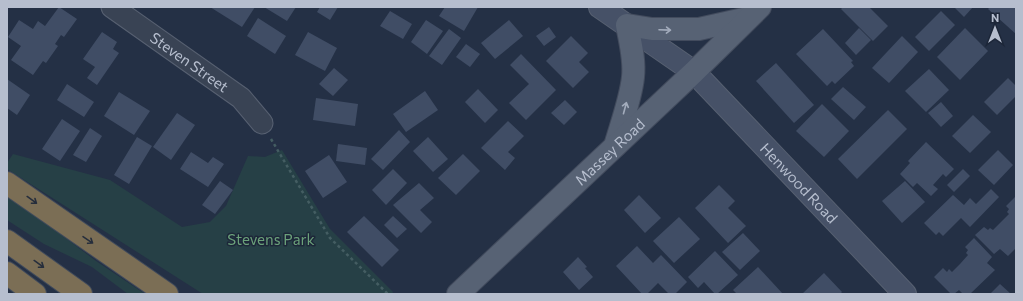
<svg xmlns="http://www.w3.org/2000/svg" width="1023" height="301" font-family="Commissioner,sans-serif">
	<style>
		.green { fill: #264046 }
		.building { fill: #404d65 }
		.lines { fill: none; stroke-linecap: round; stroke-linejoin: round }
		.street-casing { stroke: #576071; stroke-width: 23 }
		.secondary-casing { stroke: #576071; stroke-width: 24 }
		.primary-casing { stroke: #424b5d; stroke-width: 24 }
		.highway-casing { stroke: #404a5b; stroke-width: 24 }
		.path { stroke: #445d62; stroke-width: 2.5; stroke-dasharray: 3 3; stroke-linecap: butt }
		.street { stroke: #394354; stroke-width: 21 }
		.secondary { stroke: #465167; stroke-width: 22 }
		.primary { stroke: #576274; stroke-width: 22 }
		.highway { stroke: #7b6e55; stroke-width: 22 }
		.oneway { stroke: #a3acbc }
		.oneway2 { stroke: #262e3c }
		.labels { text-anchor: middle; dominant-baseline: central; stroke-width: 3; stroke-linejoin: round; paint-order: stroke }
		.street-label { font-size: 15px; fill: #b6bece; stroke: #1d2739 }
		.park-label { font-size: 15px; fill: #6ba17a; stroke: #1d2739 }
	</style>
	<rect width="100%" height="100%" fill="#243045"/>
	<g class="green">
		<path d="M 282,150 L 330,229 L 393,292 L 392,294 L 203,294 L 7,169 L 7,163 L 13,154 L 110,180 L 182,227 L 210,222 L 226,206 L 248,156 L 265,157 Z"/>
		<path d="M 7,195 L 30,211 L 96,261 L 145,294 L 128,294 L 92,267 L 44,244 L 7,220 Z"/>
	</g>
	<g class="building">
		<path d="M 59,7 L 77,19 L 64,37 L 61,35 L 55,44 L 58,46 L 46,63 L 43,61 L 33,75 L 11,60 L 21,46 L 8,37 L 19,20 L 33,29 L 38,21 L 45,26 Z"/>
		<path d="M 210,7 L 255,7 L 242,27 Z"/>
		<path d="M 264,7 L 296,7 L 287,21 Z"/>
		<path d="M 320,7 L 338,7 L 330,20 L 317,12 Z"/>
		<path d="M 445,7 L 478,7 L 464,31 L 439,16 Z"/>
		<path d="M 843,7 L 869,7 L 888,26 L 873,41 L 841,9 Z"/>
		<path d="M 954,7 L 973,7 L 964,17 Z"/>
		<path d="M 990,7 L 1016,7 L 1016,34 L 988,9 Z"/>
		<path d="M 390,11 L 412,24 L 403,39 L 380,26 Z"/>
		<path d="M 941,11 L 955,25 L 929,51 L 915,37 Z"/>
		<path d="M 258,18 L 286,36 L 275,54 L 247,36 Z"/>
		<path d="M 426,20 L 443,31 L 427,54 L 411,42 Z"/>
		<path d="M 509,20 L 523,36 L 495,59 L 481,43 Z"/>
		<path d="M 549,27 L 556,37 L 544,46 L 536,36 Z"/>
		<path d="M 859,28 L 871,40 L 856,55 L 845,43 Z"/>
		<path d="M 965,28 L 988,51 L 960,80 L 937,57 Z"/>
		<path d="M 449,29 L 461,38 L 442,65 L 429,56 Z"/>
		<path d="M 823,29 L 853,61 L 851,62 L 854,66 L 835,84 L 832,81 L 827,86 L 796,54 Z"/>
		<path d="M 102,32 L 117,42 L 113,49 L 119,53 L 97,85 L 87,78 L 95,67 L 83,59 Z"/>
		<path d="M 308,32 L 337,48 L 325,71 L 295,55 Z"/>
		<path d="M 571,36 L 588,53 L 579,62 L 589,72 L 573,88 L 546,61 Z"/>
		<path d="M 902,36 L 918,52 L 889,83 L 872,68 Z"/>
		<path d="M 466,44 L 480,54 L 470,67 L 456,57 Z"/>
		<path d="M 521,54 L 556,90 L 526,120 L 509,103 L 529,84 L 510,65 Z"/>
		<path d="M 776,63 L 814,105 L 794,123 L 756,81 Z"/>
		<path d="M 334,68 L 348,80 L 333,96 L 319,84 Z"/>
		<path d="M 929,69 L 949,90 L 926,112 L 905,91 Z"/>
		<path d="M 1008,78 L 1016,86 L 1016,96 L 997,115 L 984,102 Z"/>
		<path d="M 7,79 L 30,95 L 17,115 L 7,108 Z"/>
		<path d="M 67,84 L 94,102 L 84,117 L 57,100 Z"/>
		<path d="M 843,87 L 866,107 L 854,120 L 831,99 Z"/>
		<path d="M 478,89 L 498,110 L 485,123 L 465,102 Z"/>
		<path d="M 425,91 L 438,110 L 406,132 L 393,114 Z"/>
		<path d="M 119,92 L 150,111 L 134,135 L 104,116 Z"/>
		<path d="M 316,98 L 358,104 L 355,126 L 313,120 Z"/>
		<path d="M 565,100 L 577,112 L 564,125 L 551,113 Z"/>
		<path d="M 941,102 L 953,116 L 941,127 L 928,113 Z"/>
		<path d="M 822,104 L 849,131 L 824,157 L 796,131 Z"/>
		<path d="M 888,110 L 907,129 L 857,179 L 838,159 Z"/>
		<path d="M 177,113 L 195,125 L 171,160 L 153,147 Z"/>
		<path d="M 973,115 L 991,132 L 970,153 L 952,136 Z"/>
		<path d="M 62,119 L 80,131 L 60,161 L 42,149 Z"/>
		<path d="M 508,121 L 524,136 L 508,152 L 515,158 L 505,170 L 481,148 Z"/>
		<path d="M 90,128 L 102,136 L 86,162 L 73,155 Z"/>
		<path d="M 399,130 L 410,142 L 383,170 L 371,159 Z"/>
		<path d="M 137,137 L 152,146 L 129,184 L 114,175 Z"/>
		<path d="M 428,137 L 448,159 L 433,172 L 413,151 Z"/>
		<path d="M 926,142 L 954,169 L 946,177 L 943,174 L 933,185 L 938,189 L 931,196 L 917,183 L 913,187 L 900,174 L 910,163 L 908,161 Z"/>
		<path d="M 338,144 L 367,148 L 365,165 L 336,161 Z"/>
		<path d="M 998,150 L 1013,165 L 994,185 L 978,170 Z"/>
		<path d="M 191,152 L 208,163 L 213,157 L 224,164 L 208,187 L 180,169 Z"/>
		<path d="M 463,154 L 480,171 L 456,195 L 438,178 Z"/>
		<path d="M 329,155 L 347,182 L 323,198 L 305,171 Z"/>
		<path d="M 393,169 L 407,183 L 386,205 L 372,190 Z"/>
		<path d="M 963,169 L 970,176 L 954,192 L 947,185 Z"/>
		<path d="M 220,181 L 233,190 L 215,214 L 202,205 Z"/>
		<path d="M 905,181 L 925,202 L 902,223 L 882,201 Z"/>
		<path d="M 419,183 L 434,198 L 420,210 L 432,222 L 421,233 L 393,205 Z"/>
		<path d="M 719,185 L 735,201 L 728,208 L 746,226 L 728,243 L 695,208 Z"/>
		<path d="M 991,189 L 999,197 L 970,227 L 961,218 L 943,236 L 939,232 L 936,235 L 924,223 L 953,195 L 964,205 L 970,198 L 976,204 Z"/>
		<path d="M 639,195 L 661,218 L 645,233 L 624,210 Z"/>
		<path d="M 1015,197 L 1016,198 L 1016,248 L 1008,256 L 1000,249 L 994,254 L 975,235 L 984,227 L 988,230 L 990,228 L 993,230 L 1009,214 L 1007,212 L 1009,209 L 1006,206 Z"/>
		<path d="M 364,216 L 399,250 L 382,267 L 347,232 Z"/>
		<path d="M 393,216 L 407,229 L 397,238 L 384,225 Z"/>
		<path d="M 679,217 L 700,239 L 674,263 L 653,241 Z"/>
		<path d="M 743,233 L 760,251 L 740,270 L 722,252 Z"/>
		<path d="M 974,238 L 992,257 L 987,263 L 995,270 L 970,294 L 963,294 L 959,290 L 954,294 L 951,294 L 934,277 L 943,268 L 947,272 L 949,269 L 952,272 L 960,264 L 968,255 L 966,253 L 968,250 L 965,247 Z"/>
		<path d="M 637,246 L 653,263 L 661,255 L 687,282 L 675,294 L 669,294 L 658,283 L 647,294 L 642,294 L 616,266 Z"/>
		<path d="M 715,251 L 738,275 L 717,294 L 715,294 L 704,282 L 698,288 L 688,277 Z"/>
		<path d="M 578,257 L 587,267 L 585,268 L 593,277 L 579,290 L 563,272 Z"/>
		<path d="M 758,267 L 783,294 L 737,294 L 733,290 Z"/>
		<path d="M 824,273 L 842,292 L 840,294 L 802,294 Z"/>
		<path d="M 1000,284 L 1011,294 L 990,294 Z"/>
	</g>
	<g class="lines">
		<defs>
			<g id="street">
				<path id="s1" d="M 112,7 L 241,98 L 262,123"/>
			</g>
			<g id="secondary">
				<path id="s2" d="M 600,7 L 694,72 L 905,294"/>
			</g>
			<g id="primary">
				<path d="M 615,146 C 621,125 631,98 633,77 C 635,59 630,42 627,25 L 652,29 L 699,29 L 748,18"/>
				<path id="s3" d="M 458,294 L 694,72 L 760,7"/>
			</g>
			<g id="highway">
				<path d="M 7,183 L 167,294"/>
				<path d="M 7,241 L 81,294"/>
				<path d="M 7,273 L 35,294"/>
			</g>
		</defs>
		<use href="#street" class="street-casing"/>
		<use href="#secondary" class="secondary-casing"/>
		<use href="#primary" class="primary-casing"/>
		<use href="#highway" class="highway-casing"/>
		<path class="path" d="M 271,139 L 330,238 L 388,294"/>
		<use href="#street" class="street"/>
		<use href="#secondary" class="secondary"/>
		<use href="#primary" class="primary"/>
		<use href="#highway" class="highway"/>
	</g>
	<defs><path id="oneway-shaft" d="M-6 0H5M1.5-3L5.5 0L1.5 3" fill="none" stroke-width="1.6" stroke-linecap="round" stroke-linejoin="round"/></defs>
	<g class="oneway">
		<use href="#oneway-shaft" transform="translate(665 30) rotate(2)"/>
		<use href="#oneway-shaft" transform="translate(625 108) rotate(-75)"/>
	</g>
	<g class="oneway2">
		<use href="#oneway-shaft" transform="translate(32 200) rotate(36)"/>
		<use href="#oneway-shaft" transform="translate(88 240) rotate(34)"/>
		<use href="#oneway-shaft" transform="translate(39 264) rotate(36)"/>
	</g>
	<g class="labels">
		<g class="street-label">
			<text stroke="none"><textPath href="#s1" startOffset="95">Steven Street</textPath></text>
			<text stroke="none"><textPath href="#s3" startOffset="208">Massey Road</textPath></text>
			<text stroke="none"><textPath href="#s2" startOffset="267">Henwood Road</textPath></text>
		</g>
		<g class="park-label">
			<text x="271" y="239">Stevens Park</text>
		</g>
	</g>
	<rect width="1023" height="301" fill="none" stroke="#b6bece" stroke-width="16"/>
	<g transform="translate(995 28)" stroke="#1d2739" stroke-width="3" paint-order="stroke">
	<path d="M0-3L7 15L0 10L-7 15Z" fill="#b6bece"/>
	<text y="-6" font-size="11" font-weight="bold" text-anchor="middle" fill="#b6bece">N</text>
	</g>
</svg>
